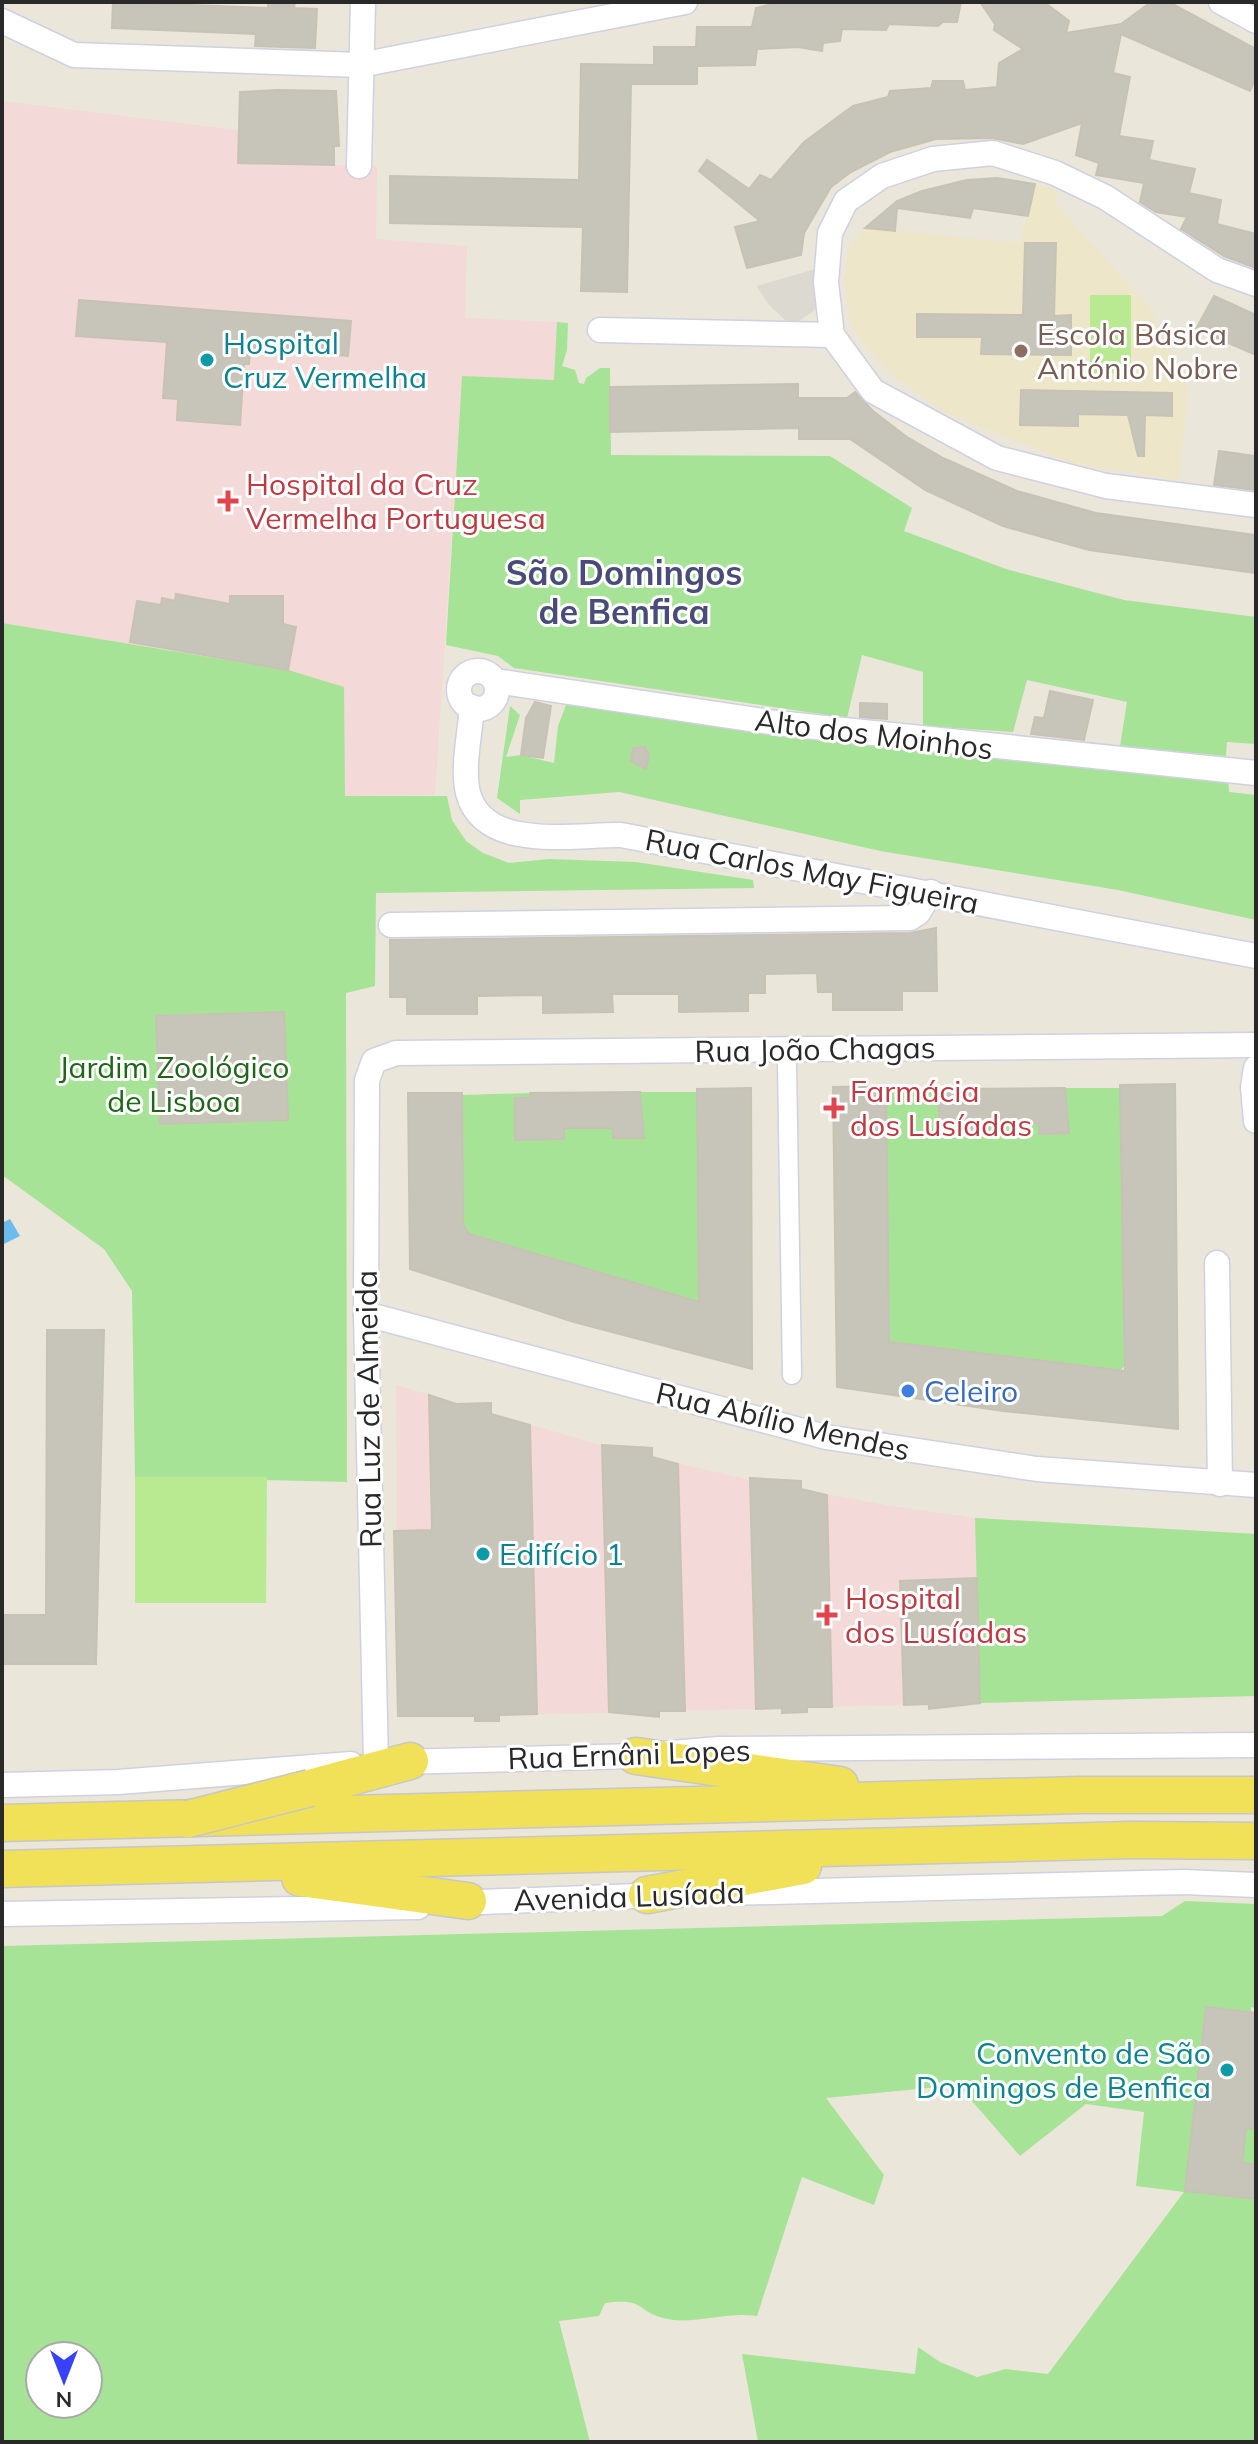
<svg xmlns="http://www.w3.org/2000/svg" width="1258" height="2444" font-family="Mulish,sans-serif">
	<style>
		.education { fill: #ede6c9 }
		.medical { fill: #f3d9d7 }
		.green { fill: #a6e396; fill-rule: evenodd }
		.pitch { fill: #b9ea91 }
		.plaza { fill: #dcd9d1 }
		.water { fill: #6bbbef }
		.building { fill: #c7c4b9; stroke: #c7c2b4; stroke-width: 2 }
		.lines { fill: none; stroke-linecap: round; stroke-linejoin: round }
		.pedestrian-casing { stroke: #cfd1e2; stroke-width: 21 }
		.minor-casing { stroke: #cfd1e2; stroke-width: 27 }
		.primary-casing { stroke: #c7c7c7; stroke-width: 39 }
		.pedestrian { stroke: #fff; stroke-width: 18 }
		.minor { stroke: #fff; stroke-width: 24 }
		.primary { stroke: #f1e159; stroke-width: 36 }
		.primary-bridge-casing { stroke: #c7c7c7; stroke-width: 39; stroke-linecap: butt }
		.primary-bridge { stroke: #f1e159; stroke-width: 36 }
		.education-dot { fill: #8d6e63; stroke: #fff; stroke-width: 3 }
		.culture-dot { fill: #0f9aa8; stroke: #fff; stroke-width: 3 }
		.health-dot { fill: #e0444e; stroke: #fff; stroke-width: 3 }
		.shop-dot { fill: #3f7fe0; stroke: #fff; stroke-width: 3 }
		.labels { text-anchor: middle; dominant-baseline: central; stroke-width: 6; stroke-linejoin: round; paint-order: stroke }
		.education-label { font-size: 30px; fill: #785e54; stroke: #fff; text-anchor: start }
		.culture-label { font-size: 30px; fill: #0d838f; stroke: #fff; text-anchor: start }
		.health-label { font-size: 30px; fill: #be3a42; stroke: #fff; text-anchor: start }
		.street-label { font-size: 30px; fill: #292929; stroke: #fff }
		.park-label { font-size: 30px; fill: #1f6619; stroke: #fff }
		.shop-label { font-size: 30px; fill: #366cbe; stroke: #fff; text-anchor: start }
		.quarter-label { font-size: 34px; font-weight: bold; fill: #494c79; stroke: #fff }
	</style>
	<rect width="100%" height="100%" fill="#ebe6da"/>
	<path class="education" d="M 1035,184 L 1057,190 L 1056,204 L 1149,306 L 1188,385 L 1179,480 L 1075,464 L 946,413 L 891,374 L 851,327 L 844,281 L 848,250 L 865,228 L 1020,243 Z"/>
	<g class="medical">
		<path d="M 277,90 L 336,91 L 339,146 L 334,146 L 334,165 L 377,166 L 376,239 L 467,246 L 465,318 L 557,322 L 555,380 L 462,377 L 435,795 L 341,796 L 288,670 L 2,623 L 2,101 L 238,130 L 240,92 L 273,93 L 277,98 Z"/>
		<path d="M 396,1385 L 597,1444 L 745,1479 L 885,1505 L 975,1518 L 1256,1534 L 1256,1696 L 398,1718 Z"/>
	</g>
	<g class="green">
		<path d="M 557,322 L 568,323 L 567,350 L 562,366 L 575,370 L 579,383 L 584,384 L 586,378 L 600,368 L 610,368 L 611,455 L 830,456 L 912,508 L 904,531 L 1006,569 L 1124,600 L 1256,617 L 1256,744 L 1227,742 L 1226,756 L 1120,746 L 1127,702 L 1027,680 L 1013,732 L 923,726 L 923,672 L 862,655 L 847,718 L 514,668 L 498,656 L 446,645 L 462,376 L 554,380 Z"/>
		<path d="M 2,623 L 288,670 L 344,687 L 345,796 L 447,796 L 452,820 L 466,841 L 483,853 L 509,863 L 549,859 L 636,862 L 753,880 L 754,888 L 376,893 L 375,986 L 346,993 L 347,1482 L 135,1477 L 132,1291 L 104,1249 L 2,1175 Z"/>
		<path d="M 566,705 L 1126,772 L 1228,776 L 1229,792 L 1256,795 L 1256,920 L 1118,890 L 880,851 L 619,792 L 520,800 L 520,814 L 497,798 L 510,706 L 520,715 L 506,757 L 521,755 L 554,763 L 558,726 Z"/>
		<path d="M 1065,1088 L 1121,1088 L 1125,1366 L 1119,1371 L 889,1342 L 886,1090 L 961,1089 L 939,1134 L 989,1134 L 989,1124 L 1039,1123 L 1039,1134 L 1068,1133 Z"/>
		<path d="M 640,1092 L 697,1092 L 699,1302 L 469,1234 L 463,1224 L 462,1095 L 530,1093 L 530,1098 L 515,1098 L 515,1139 L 564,1139 L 564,1128 L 613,1128 L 614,1138 L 642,1138 Z"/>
		<path d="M 975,1518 L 1256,1534 L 1256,1696 L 980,1703 Z"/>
		<path d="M 1185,1901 L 1256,1904 L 1256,2008 L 1251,2007 L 1251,2012 L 1206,2007 L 1185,2190 L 1256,2199 L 1256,2442 L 758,2442 L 742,2354 L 915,2374 L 918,2347 L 940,2362 L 977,2377 L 1006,2369 L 1048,2374 L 1184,2192 L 1136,2186 L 1144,2112 L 1086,2104 L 1020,2156 L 958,2085 L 826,2098 L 884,2175 L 874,2205 L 802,2177 L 757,2316 C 727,2311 690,2326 663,2318 C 634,2310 646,2298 605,2303 L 599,2316 L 559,2321 L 590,2442 L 2,2442 L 2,1946 L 1162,1916 ZM 40,2356 L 88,2356 L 88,2404 L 40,2404 Z"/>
		<path d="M 1246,2128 L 1256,2129 L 1256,2164 L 1242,2163 Z"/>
	</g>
	<g class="pitch">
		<rect x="1090" y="295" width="41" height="78"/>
		<path d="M 135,1477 L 267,1477 L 266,1603 L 135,1603 Z"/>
	</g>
	<path class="plaza" d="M 822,267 L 822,299 L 814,311 L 797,322 L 786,321 L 768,304 L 757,286 Z"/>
	<path class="water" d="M 10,1219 L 20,1236 L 2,1245 L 2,1223 Z"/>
	<g class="building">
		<path d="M 113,2 L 268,8 L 268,2 L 295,2 L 294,8 L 317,9 L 315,48 L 255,46 L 256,34 L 112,28 Z"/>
		<path d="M 780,2 L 961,2 L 957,22 L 943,22 L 938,26 L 889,24 L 886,30 L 842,29 L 840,41 L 823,43 L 822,51 L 798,47 L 757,49 L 755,65 L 697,66 L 697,84 L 631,84 L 627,292 L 581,291 L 583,227 L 390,223 L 390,176 L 579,180 L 581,64 L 654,65 L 654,47 L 696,47 L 697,27 L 752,27 L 756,8 Z"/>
		<path d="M 980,2 L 1044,2 L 1069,21 L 1066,33 L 1121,24 L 1151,2 L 1169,2 L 1256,49 L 1256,77 L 1250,91 L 1121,34 L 1113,73 L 1130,77 L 1119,136 L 1153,141 L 1149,160 L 1195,169 L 1189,193 L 1221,200 L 1217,224 L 1256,234 L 1256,268 L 1224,256 L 1181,229 L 1187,217 L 1156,212 L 1140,202 L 1144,183 L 1096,175 L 1099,163 L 1076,155 L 1082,123 L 1023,144 L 992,138 L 936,139 L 890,152 L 851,172 L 831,187 L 804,233 L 801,255 L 747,268 L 735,227 L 760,221 L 699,171 L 707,160 L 749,189 L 760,175 L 771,180 L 804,142 L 853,106 L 888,97 L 890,91 L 931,88 L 933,81 L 963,81 L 965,90 L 997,87 L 999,63 L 1023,49 L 994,30 L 995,24 Z"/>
		<path d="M 277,90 L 336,91 L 339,146 L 334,146 L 334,165 L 238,163 L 240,92 Z"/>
		<path d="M 997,178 L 1035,184 L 1028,216 L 973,208 L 970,218 L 897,208 L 895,231 L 865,228 L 897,201 L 922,191 L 967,180 Z"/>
		<path d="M 1025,243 L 1056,243 L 1054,316 L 1071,315 L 1071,355 L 981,354 L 982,337 L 917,337 L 917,314 L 1023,315 Z"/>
		<path d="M 1214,296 L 1256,315 L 1256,355 L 1196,329 Z"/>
		<path d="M 79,300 L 351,321 L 348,356 L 250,348 L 249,364 L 244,364 L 240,425 L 177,420 L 178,399 L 163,398 L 167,342 L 76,336 Z"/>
		<path d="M 798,384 L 798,398 L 847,398 L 855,392 L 873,411 L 907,437 L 943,458 L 1017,491 L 1096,513 L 1256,535 L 1256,573 L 1089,550 L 1003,526 L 925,490 L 850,439 L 799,439 L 799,428 L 610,432 L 610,387 Z"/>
		<path d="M 1021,390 L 1172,393 L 1172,416 L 1145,415 L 1144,456 L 1138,456 L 1128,415 L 1078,414 L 1078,426 L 1020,425 Z"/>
		<path d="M 1219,451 L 1256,456 L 1256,490 L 1214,485 Z"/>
		<path d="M 176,594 L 230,604 L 230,596 L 283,596 L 283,624 L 296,627 L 288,670 L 130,642 L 137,601 L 161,605 L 162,598 L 175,601 Z"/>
		<path d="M 1050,691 L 1093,700 L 1084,740 L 1031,734 L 1035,717 L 1044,718 Z"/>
		<path d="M 535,702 L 551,706 L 543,758 L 521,755 L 526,718 Z"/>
		<path d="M 860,703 L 887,704 L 887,719 L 860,717 Z"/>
		<path d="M 645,747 L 649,755 L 646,769 L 631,761 L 633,748 Z"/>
		<path d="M 936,928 L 937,991 L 902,991 L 902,1010 L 833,1010 L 833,992 L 818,992 L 817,973 L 765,974 L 765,993 L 748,993 L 748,1011 L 679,1012 L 679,994 L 612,994 L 613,1012 L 543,1013 L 543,995 L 477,996 L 477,1014 L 407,1014 L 407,997 L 390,997 L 390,940 L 910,933 Z"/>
		<path d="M 284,1012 L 288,1120 L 160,1124 L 156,1016 Z"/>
		<path d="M 1175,1084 L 1178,1429 L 1003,1411 L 837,1387 L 833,1087 L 886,1086 L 889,1342 L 1125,1371 L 1120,1085 Z"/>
		<path d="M 751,1088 L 752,1369 L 574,1322 L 410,1269 L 408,1093 L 462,1093 L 463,1224 L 469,1234 L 699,1302 L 697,1089 Z"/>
		<path d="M 1065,1088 L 1069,1133 L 1039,1134 L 1039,1123 L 989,1124 L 989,1134 L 939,1135 L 939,1093 L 961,1093 L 961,1089 Z"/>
		<path d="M 640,1092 L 644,1138 L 613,1138 L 613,1128 L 564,1128 L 564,1139 L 515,1140 L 515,1098 L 530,1098 L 530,1093 Z"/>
		<path d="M 47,1330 L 104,1330 L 96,1664 L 2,1664 L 2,1615 L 46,1615 Z"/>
		<path d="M 429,1395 L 456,1404 L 491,1403 L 491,1414 L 530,1425 L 537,1714 L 499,1715 L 499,1721 L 475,1721 L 475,1716 L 398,1716 L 394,1531 L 432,1530 Z"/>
		<path d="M 602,1445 L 652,1448 L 652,1457 L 678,1464 L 685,1711 L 659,1711 L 659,1717 L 609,1712 Z"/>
		<path d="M 750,1478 L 801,1481 L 801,1489 L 827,1495 L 832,1707 L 807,1707 L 807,1712 L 782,1713 L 782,1708 L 756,1709 Z"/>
		<path d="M 977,1578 L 980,1703 L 929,1709 L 929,1704 L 904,1705 L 900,1581 Z"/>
		<path d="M 1206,2007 L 1256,2013 L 1256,2129 L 1246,2128 L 1242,2163 L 1256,2164 L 1256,2199 L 1185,2191 Z"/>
	</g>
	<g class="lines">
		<defs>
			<path id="pedestrian" d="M 787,1063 L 792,1375"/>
			<g id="minor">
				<path d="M 1221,2 L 1256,21"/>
				<path d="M 2,21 L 74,55 L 360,65 L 685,2"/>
				<path d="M 359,166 L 363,2"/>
				<path d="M 1256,284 L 1217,270 L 1105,197 L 1055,173 L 993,153 L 933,159 L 882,176 L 846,201 L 830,233 L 826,282 L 832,335 L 873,391 L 997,458 L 1106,486 L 1256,505"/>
				<path d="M 600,330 L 832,335"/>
				<circle cx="478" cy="690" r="19"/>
				<path d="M 495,681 L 777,723 L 1256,773"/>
				<path d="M 472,707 C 470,733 462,768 468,793 C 484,853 576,834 621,835 L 1256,956"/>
				<path d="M 391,925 L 910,918 L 918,913 L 931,892"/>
				<path d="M 1256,1068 L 1253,1087 L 1256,1121"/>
				<path d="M 1217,1263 L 1220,1484"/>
				<path d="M 366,1314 L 826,1437 L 1037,1469 L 1256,1485"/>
				<path d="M 396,1762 L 636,1756 L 719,1749 L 1256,1745"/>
				<path d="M 376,1763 L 366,1314 L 367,1080 L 374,1061 L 396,1053 L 1256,1045"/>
				<path d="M 2,1785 L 118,1782 L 351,1764"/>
				<path d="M 727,1893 L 1184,1882 L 1256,1885"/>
				<path d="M 455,1903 L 662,1895"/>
				<path d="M 2,1914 L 418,1907"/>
			</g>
			<g id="primary">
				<path d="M 636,1756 L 840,1785"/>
				<path d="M 310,1788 L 410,1761"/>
				<path d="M 2,1823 L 1080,1795 L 1256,1795"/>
				<path d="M 2,1869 L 1132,1840 L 1256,1841"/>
				<path d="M 300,1878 L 468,1901"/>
				<path d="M 647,1895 L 803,1866"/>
			</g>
		</defs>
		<use href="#pedestrian" class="pedestrian-casing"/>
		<use href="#minor" class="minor-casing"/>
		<use href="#primary" class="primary-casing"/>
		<use href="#pedestrian" class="pedestrian"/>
		<use href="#minor" class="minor"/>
		<use href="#primary" class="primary"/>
		<defs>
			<path id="primary-bridge" d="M 188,1819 L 310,1788"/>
		</defs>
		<use href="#primary-bridge" class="primary-bridge-casing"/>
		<use href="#primary-bridge" class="primary-bridge"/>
	</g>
	<circle class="education-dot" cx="1021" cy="351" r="8"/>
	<g class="culture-dot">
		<circle cx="207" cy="360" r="8"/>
		<circle cx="483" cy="1554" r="8"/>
		<circle cx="1227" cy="2070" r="8"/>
	</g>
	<g class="health-dot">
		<path d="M224 489h8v8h8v8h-8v8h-8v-8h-8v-8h8z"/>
		<path d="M830 1096h8v8h8v8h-8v8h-8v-8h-8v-8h8z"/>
		<path d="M823 1603h8v8h8v8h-8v8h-8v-8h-8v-8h8z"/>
	</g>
	<circle class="shop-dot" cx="908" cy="1391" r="8"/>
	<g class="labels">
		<g class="education-label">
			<text x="1037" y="334">Escola Básica<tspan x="1037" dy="34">António Nobre</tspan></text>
		</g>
		<g class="culture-label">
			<text x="223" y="343">Hospital<tspan x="223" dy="34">Cruz Vermelha</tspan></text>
			<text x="499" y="1554">Edifício 1</text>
			<text x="1211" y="2053" text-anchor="end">Convento de São<tspan x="1211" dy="34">Domingos de Benfica</tspan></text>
		</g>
		<g class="health-label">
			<text x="246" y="484">Hospital da Cruz<tspan x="246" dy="34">Vermelha Portuguesa</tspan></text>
			<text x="850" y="1091">Farmácia<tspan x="850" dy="34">dos Lusíadas</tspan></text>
			<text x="845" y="1598">Hospital<tspan x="845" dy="34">dos Lusíadas</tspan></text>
		</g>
		<g class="street-label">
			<text transform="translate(874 734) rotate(7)">Alto dos Moinhos</text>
			<text transform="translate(812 871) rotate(11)">Rua Carlos May Figueira</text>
			<text transform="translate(815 1049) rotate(-1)">Rua João Chagas</text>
			<text transform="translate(368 1409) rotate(-91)">Rua Luz de Almeida</text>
			<text transform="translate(783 1421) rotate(13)">Rua Abílio Mendes</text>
			<text transform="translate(629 1754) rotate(-2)">Rua Ernâni Lopes</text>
			<text transform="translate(629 1896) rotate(-2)">Avenida Lusíada</text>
		</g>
		<g class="park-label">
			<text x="174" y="1067">Jardim Zoológico<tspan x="174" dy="34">de Lisboa</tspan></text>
		</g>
		<g class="shop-label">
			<text x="924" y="1391">Celeiro</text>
		</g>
		<g class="quarter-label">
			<text x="624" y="572">São Domingos<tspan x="624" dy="39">de Benfica</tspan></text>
		</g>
	</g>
	<rect width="1258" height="2444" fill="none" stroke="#292929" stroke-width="8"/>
	<g transform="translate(64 2380) rotate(180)"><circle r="38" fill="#ffffff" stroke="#a9a9a9" stroke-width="2"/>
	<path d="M0-6L14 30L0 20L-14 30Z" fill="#3743fb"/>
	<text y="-12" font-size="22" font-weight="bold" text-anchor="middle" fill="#292929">N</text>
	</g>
</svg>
